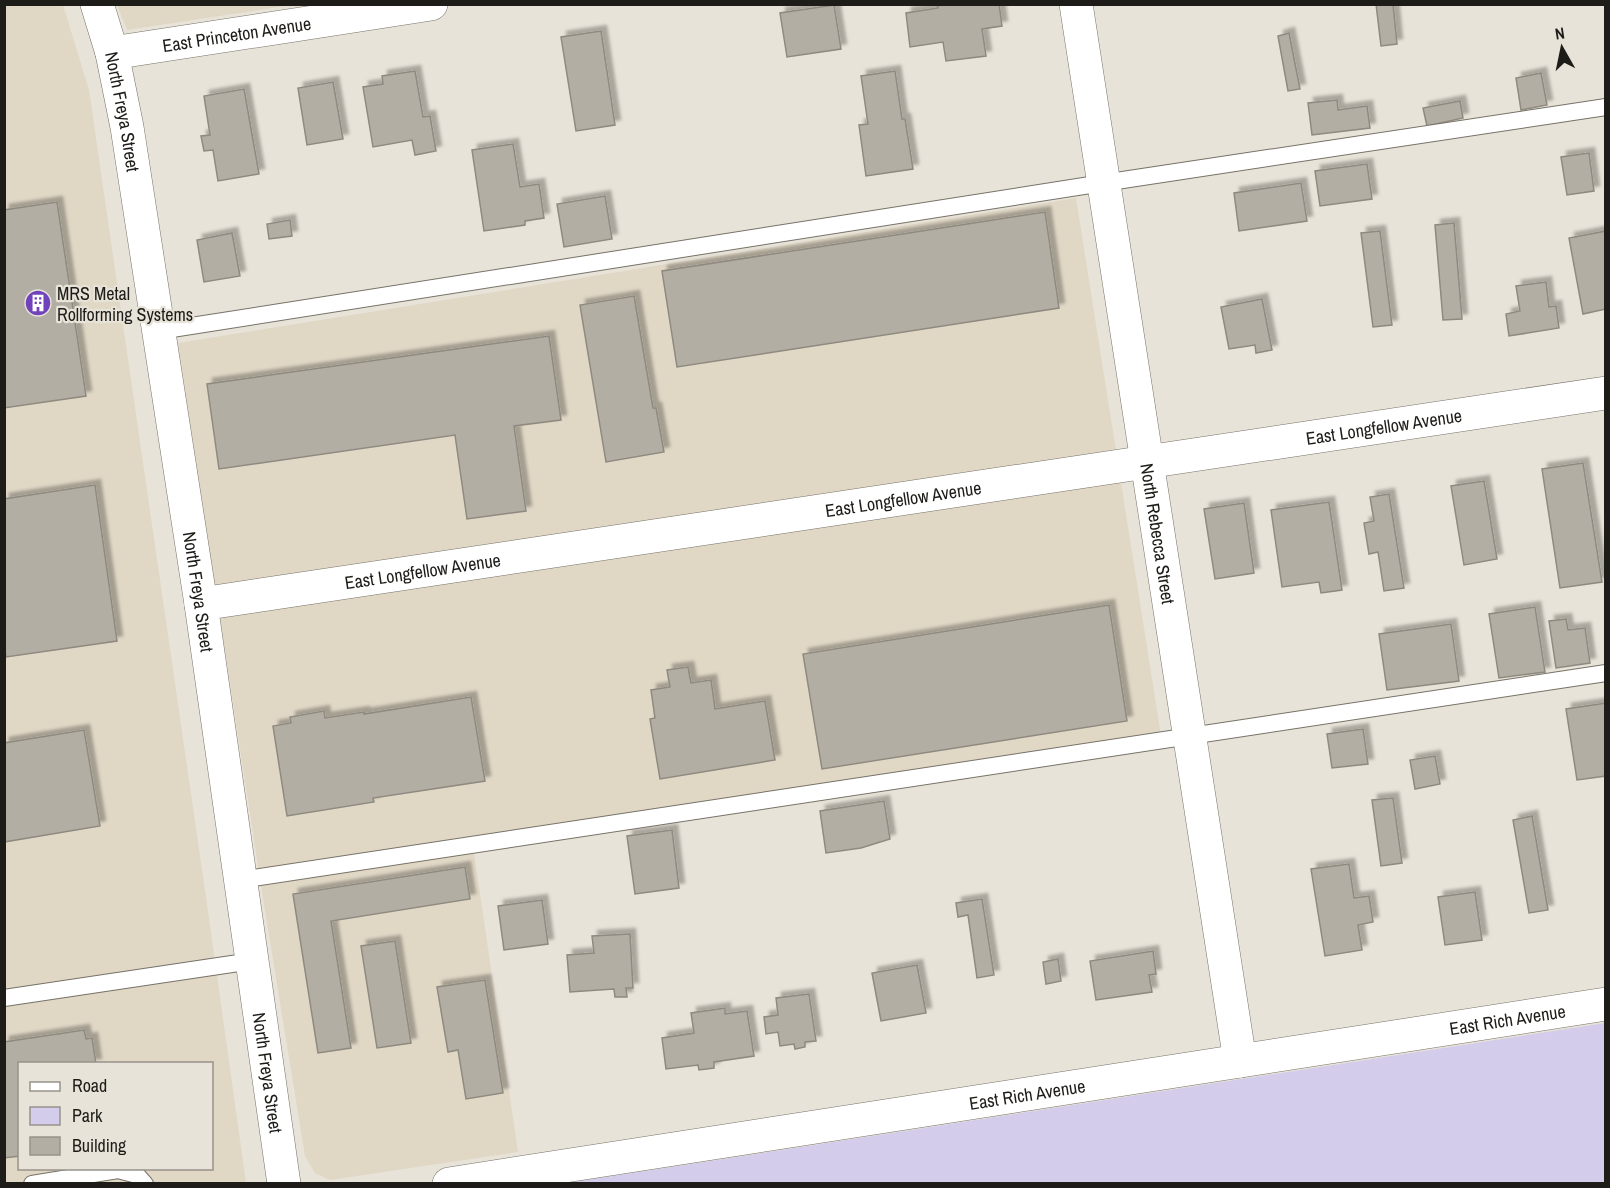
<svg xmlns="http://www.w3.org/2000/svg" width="1610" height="1188" font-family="'Archivo Narrow',sans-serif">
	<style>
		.built { fill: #e0d7c5; fill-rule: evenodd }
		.green { fill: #d3cceb }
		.building { fill: #b3aea4; stroke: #8f8a80; stroke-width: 1.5; filter: url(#shadow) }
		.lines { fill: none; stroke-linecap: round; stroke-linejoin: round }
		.lane-casing { stroke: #777268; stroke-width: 18 }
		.street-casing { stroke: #777268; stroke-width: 34 }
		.secondary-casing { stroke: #777268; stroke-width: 34 }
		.lane { stroke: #fff; stroke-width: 16 }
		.street { stroke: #fff; stroke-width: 33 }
		.secondary { stroke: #fff; stroke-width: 33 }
		.labels { text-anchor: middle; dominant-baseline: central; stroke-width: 4.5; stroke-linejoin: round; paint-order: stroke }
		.street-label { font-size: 18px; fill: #1e1c18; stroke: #e8e3d8 }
		.poi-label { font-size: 18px; fill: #1e1c18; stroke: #e8e3d8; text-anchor: start }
	</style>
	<defs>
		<filter id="shadow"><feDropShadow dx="5.5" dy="-5.5" stdDeviation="1.5" flood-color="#0004"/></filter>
	</defs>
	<rect width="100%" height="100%" fill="#e8e3d8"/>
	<g class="built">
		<path d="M 5,5 L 63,5 L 89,90 L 208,911 L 246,1183 L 5,1183 ZM 20,1064 L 212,1064 L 212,1168 L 20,1168 Z"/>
		<path d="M 117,5 L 292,5 L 127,30 Z"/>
		<path d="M 1076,198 L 1163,748 L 474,853 L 518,1152 L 330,1180 L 315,1173 L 305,1156 L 261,886 L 178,343 Z"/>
	</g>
	<path class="green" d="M 1605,1023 L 1605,1183 L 567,1183 Z"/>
	<g class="building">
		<path d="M 948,4 L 999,4 L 1002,26 L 982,29 L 986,56 L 946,61 L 943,42 L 910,47 L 906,13 L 938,8 L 937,6 Z"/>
		<path d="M 1376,4 L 1393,4 L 1397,44 L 1381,46 Z"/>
		<path d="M 834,5 L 841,49 L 787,57 L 780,13 Z"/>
		<path d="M 601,31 L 615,125 L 576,131 L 561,37 Z"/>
		<path d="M 1289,33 L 1300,89 L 1288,91 L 1278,36 Z"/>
		<path d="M 415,71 L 423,117 L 430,116 L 436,151 L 415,155 L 412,140 L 373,147 L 363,87 L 383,84 L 382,76 Z"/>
		<path d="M 895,71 L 902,119 L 905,119 L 913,169 L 866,176 L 859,125 L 868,124 L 861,76 Z"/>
		<path d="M 1541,73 L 1547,105 L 1521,110 L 1516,78 Z"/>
		<path d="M 333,82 L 343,139 L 307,145 L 298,88 Z"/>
		<path d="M 244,89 L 259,174 L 218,181 L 213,150 L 204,151 L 201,136 L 210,135 L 204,96 Z"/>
		<path d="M 1337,100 L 1338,110 L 1367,106 L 1370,128 L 1312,135 L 1308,103 Z"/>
		<path d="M 1460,101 L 1463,118 L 1427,126 L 1423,108 Z"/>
		<path d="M 513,144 L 520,187 L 539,184 L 544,218 L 525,221 L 525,225 L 484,231 L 472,150 Z"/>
		<path d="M 1589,153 L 1594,191 L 1567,195 L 1561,157 Z"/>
		<path d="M 1367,164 L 1372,199 L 1320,206 L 1315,171 Z"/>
		<path d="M 1301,183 L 1307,221 L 1239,231 L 1234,193 Z"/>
		<path d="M 605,196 L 612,239 L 564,247 L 557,204 Z"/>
		<path d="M 57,202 L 86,396 L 4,408 L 4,210 Z"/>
		<path d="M 1045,212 L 1059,308 L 677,367 L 662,271 Z"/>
		<path d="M 290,220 L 292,236 L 269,239 L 267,224 Z"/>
		<path d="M 1454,223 L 1462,319 L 1443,320 L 1435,225 Z"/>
		<path d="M 1380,231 L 1392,325 L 1373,327 L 1361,233 Z"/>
		<path d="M 1606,231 L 1606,309 L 1583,314 L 1569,238 Z"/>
		<path d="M 232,233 L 240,276 L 204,282 L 197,240 Z"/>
		<path d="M 1546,282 L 1549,307 L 1556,306 L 1559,328 L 1509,336 L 1506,314 L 1520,311 L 1516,286 Z"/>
		<path d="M 634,296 L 653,408 L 656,408 L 664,452 L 606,462 L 580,305 Z"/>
		<path d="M 1262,299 L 1272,350 L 1256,353 L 1255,345 L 1229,349 L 1221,307 Z"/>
		<path d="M 549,336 L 561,420 L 514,426 L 526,511 L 467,519 L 455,435 L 219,469 L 207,384 Z"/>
		<path d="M 1583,463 L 1602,582 L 1560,588 L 1542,469 Z"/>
		<path d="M 1484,481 L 1497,559 L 1464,565 L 1451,486 Z"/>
		<path d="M 95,485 L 117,641 L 6,657 L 4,644 L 4,499 Z"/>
		<path d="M 1389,494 L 1404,588 L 1384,591 L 1378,552 L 1369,554 L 1364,523 L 1374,521 L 1370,497 Z"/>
		<path d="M 1329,502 L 1342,590 L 1321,593 L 1319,582 L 1282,587 L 1271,510 Z"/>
		<path d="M 1244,503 L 1254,573 L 1215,579 L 1204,509 Z"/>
		<path d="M 1109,605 L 1127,721 L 822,769 L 803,654 Z"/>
		<path d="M 1535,607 L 1545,672 L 1499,678 L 1489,614 Z"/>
		<path d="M 1566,619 L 1568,630 L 1585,628 L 1590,663 L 1556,668 L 1549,621 Z"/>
		<path d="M 1451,624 L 1459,681 L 1387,690 L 1379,634 Z"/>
		<path d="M 688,667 L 691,683 L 711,680 L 715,709 L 765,701 L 775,760 L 660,779 L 650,719 L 655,718 L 651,690 L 670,687 L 667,670 Z"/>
		<path d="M 471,697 L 485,781 L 373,798 L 374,802 L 287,816 L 273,726 L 291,723 L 290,717 L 324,711 L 325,718 L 364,712 L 364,714 Z"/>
		<path d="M 1606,703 L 1606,776 L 1577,780 L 1566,709 Z"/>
		<path d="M 1363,729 L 1368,764 L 1332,768 L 1327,734 Z"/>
		<path d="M 84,730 L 100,826 L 4,842 L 4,743 Z"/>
		<path d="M 1435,756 L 1440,784 L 1415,789 L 1410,760 Z"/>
		<path d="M 1393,798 L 1402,863 L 1381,866 L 1372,800 Z"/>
		<path d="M 884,801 L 890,839 L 861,848 L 826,853 L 820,811 Z"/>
		<path d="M 1532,816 L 1548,910 L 1529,913 L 1513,820 Z"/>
		<path d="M 672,830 L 679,888 L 635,894 L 627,836 Z"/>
		<path d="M 1349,864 L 1354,898 L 1369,896 L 1373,922 L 1358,925 L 1362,950 L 1325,956 L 1311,869 Z"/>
		<path d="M 465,867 L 470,899 L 331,921 L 351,1048 L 318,1053 L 293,894 Z"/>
		<path d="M 1475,892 L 1482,940 L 1445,945 L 1438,897 Z"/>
		<path d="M 982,899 L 994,975 L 977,978 L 968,915 L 958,917 L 956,903 Z"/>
		<path d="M 542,900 L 548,944 L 504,950 L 498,906 Z"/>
		<path d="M 630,934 L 633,988 L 626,988 L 627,997 L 615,997 L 614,989 L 570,992 L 567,955 L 594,953 L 592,936 Z"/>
		<path d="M 395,941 L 411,1043 L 377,1048 L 361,946 Z"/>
		<path d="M 1153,951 L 1156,974 L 1149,975 L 1152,992 L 1096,1000 L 1090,961 Z"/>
		<path d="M 1058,959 L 1061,981 L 1046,984 L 1043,962 Z"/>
		<path d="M 917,965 L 926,1013 L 881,1021 L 872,973 Z"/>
		<path d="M 485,980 L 503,1093 L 466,1099 L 458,1050 L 448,1052 L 437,987 Z"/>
		<path d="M 809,994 L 816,1041 L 805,1042 L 805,1047 L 795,1049 L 794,1044 L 780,1046 L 778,1032 L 766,1034 L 764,1017 L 778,1015 L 776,998 Z"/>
		<path d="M 725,1008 L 725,1014 L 747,1011 L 754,1056 L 714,1062 L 714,1068 L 699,1070 L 698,1065 L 666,1069 L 662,1038 L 694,1033 L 691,1013 Z"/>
		<path d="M 84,1030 L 86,1039 L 92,1038 L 96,1064 L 20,1064 L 20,1156 L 4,1158 L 4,1042 Z"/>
	</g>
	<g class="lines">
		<defs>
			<g id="lane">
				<path d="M 159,331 L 1103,183 L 1606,107"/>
				<path d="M 240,880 L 1606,673"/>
				<path d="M 4,998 L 252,961"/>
				<path d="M 32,1184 L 118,1170 L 137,1175 L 145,1184"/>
			</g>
			<g id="street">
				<path id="s1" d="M 1076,4 L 1240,1061"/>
				<path id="s2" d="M 112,53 L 431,4"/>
				<path id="s3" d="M 201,604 L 1606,393"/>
				<path id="s4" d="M 449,1184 L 1606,1004"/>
			</g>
			<g id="secondary">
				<path id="s5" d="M 97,4 L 112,53 L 127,127 L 201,604 L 284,1184"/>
			</g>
		</defs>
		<use href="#lane" class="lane-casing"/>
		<use href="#street" class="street-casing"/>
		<use href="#secondary" class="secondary-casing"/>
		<use href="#lane" class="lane"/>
		<use href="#street" class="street"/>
		<use href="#secondary" class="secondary"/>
	</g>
	<defs>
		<symbol id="building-disc" viewBox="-11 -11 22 22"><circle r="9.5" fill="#7143bb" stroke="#e8e3d8"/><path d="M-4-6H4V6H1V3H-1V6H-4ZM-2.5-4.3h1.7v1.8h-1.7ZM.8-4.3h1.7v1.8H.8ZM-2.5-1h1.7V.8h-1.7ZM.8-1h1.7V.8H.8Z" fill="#fff"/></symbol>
	</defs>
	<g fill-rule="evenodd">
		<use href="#building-disc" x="23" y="288" width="30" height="30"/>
	</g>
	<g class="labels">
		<g class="street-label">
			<text stroke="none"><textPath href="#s2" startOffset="126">East Princeton Avenue</textPath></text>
			<text stroke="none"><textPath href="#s5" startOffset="111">North Freya Street</textPath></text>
			<text stroke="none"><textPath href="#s3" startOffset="1196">East Longfellow Avenue</textPath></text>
			<text stroke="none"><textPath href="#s3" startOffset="710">East Longfellow Avenue</textPath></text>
			<text stroke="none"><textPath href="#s1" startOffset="536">North Rebecca Street</textPath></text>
			<text stroke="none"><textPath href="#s3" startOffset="224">East Longfellow Avenue</textPath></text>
			<text stroke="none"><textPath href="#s5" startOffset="597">North Freya Street</textPath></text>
			<text stroke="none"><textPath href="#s4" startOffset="1071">East Rich Avenue</textPath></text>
			<text stroke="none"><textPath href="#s5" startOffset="1083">North Freya Street</textPath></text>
			<text stroke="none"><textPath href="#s4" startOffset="585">East Rich Avenue</textPath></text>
		</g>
		<g class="poi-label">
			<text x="57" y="293">MRS Metal<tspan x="57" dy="21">Rollforming Systems</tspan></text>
		</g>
	</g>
	<rect width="1610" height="1188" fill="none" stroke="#1e1c18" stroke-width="12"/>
	<rect x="18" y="1062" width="195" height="108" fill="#e8e3d8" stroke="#97938b" stroke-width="1.5"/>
	<rect x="30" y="1082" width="30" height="9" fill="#ffffff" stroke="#97938b" stroke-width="1.5"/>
	<text x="72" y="1092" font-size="18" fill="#1e1c18">Road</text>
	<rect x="30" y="1107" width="30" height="18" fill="#d3cceb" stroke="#97938b" stroke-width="1.5"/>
	<text x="72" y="1122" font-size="18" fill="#1e1c18">Park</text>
	<rect x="30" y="1137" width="30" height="18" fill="#b3aea4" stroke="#97938b" stroke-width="1.5"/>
	<text x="72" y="1152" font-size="18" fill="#1e1c18">Building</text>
	<g transform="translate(1562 48) rotate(351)" stroke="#e8e3d8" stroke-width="4.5" paint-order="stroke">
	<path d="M0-4.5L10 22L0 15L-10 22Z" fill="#1e1c18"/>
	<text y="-9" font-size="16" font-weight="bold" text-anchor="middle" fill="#1e1c18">N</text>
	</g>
</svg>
